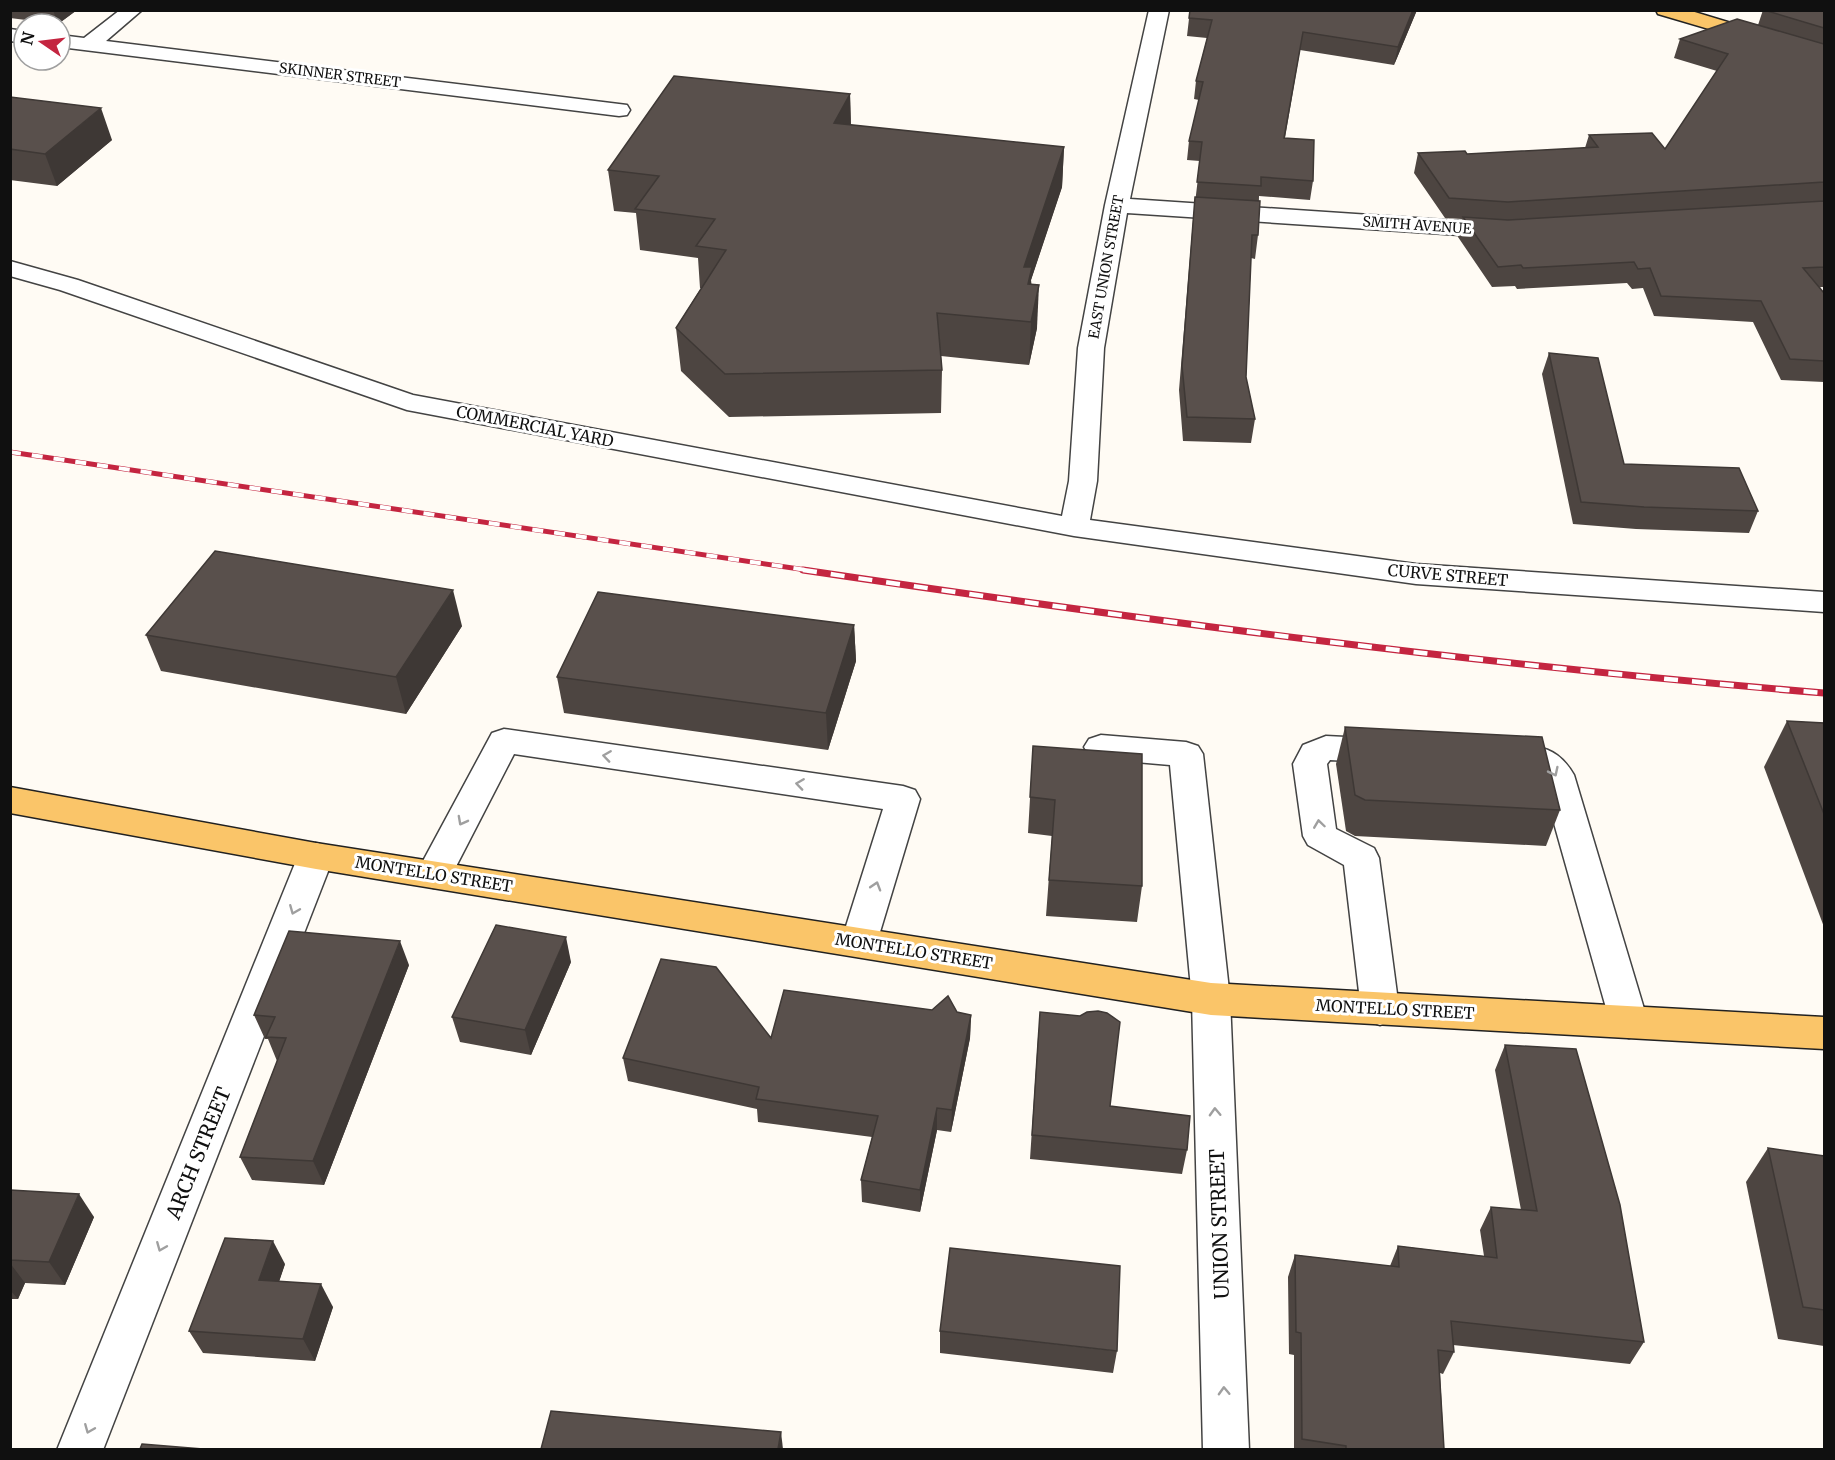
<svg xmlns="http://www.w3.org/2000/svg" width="1835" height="1460" font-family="Merriweather,serif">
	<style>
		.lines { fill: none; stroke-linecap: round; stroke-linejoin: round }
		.minor-casing { stroke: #434343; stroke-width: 3 }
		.major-casing { stroke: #212121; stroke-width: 3 }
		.minor { fill: #fff; fill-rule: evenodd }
		.major { fill: #fac569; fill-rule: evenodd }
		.rail-far1-casing { stroke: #c42540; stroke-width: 5 }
		.rail-casing { stroke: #c42540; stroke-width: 7 }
		.rail-far1 { stroke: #fff; stroke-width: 4; stroke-dasharray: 11; stroke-linecap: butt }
		.rail { stroke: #fff; stroke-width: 4.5; stroke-dasharray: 14; stroke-linecap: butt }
		.wall { fill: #4d4541 }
		.shaded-wall { fill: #3e3835 }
		.building { fill: #59504c; stroke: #3e3835; stroke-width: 1.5 }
		.oneway { stroke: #9f9f9f }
		.labels { text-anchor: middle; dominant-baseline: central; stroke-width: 6; stroke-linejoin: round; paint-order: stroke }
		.far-street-label { font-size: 14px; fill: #101010; stroke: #fff }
		.street-label { font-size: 16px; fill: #101010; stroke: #fff }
		.near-street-label { font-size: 20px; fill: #101010; stroke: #fff }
	</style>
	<rect width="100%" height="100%" fill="#fffbf4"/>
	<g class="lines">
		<defs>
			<g id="minor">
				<path d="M 120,10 L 142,10 L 106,41 L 619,104 L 627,105 L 630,110 L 627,115 L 619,116 L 60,47 L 60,35 L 84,38 Z"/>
				<path d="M 1149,10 L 1169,10 L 1130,199 L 1505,224 L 1513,226 L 1517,231 L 1513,236 L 1505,238 L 1127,213 L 1104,348 L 1097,481 L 1090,520 L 1416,564 L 1824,592 L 1824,612 L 1416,584 L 1074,536 L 407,410 L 60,290 L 10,276 L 10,261 L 78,280 L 413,395 L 1062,516 L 1069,481 L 1078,348 L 1105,205 Z"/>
				<path d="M 10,29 L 24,31 L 24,43 L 10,41 Z"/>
				<path d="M 504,729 L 903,786 L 915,790 L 920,799 L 877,942 L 872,952 L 859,957 L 846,952 L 841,942 L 883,809 L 514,754 L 447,884 L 434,888 L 421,884 L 416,874 L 492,733 Z"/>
				<path d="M 1101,735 L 1186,742 L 1198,746 L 1203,754 L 1230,999 L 1249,1450 L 1203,1450 L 1192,999 L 1170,765 L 1101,759 L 1089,755 L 1084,747 L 1089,739 Z"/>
				<path d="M 1326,736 L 1386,739 L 1398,743 L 1403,751 L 1398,759 L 1386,763 L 1330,760 L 1327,764 L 1336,829 L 1374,848 L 1379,858 L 1399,1009 L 1394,1020 L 1380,1025 L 1366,1020 L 1361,1009 L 1344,865 L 1308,845 L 1303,836 L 1293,764 L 1303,745 Z"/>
				<path d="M 1503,744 C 1536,746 1556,744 1574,775 L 1648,1022 L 1643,1033 L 1629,1038 L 1615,1033 L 1610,1022 L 1541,777 C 1528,764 1508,769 1491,764 L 1486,756 L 1491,748 Z"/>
				<path d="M 316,843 L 329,847 L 334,856 L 103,1450 L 57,1450 L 298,856 L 303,847 Z"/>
			</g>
			<g id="major">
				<path d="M 1656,10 L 1688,10 L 1824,51 L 1824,63 L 1658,14 Z"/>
				<path d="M 10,787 L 316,843 L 1211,983 L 1824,1017 L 1824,1049 L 1211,1015 L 316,869 L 10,813 Z"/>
			</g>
		</defs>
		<use href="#minor" class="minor-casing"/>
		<use href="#major" class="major-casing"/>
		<use href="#minor" class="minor"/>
		<use href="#major" class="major"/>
		<defs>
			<path id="rail-far1" d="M 10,452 L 813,571"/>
			<path id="rail" d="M 803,570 C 1142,620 1482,665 1824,693"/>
		</defs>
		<use href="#rail-far1" class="rail-far1-casing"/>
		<use href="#rail" class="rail-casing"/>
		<use href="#rail-far1" class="rail-far1"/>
		<use href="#rail" class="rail"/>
	</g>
	<g class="wall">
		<path d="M 10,10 L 77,10 L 58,24 L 10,18 Z"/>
		<path d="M 1190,10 L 1417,10 L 1394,65 L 1300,50 L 1285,138 L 1313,181 L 1310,200 L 1259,196 L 1258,235 L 1255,259 L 1251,258 L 1246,377 L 1255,419 L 1251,443 L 1183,441 L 1179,390 L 1193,220 L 1200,161 L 1187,160 L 1189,141 L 1199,100 L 1194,99 L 1196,81 L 1207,38 L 1187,36 Z"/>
		<path d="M 1763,10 L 1824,10 L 1824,287 L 1820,287 L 1824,293 L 1824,382 L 1781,380 L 1753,322 L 1654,316 L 1643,288 L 1632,289 L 1627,283 L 1517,289 L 1515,286 L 1492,287 L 1458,237 L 1462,219 L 1445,218 L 1414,173 L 1418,153 L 1467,154 L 1585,148 L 1589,135 L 1665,149 L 1717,71 L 1674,58 L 1680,39 L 1758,25 Z"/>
		<path d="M 850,94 L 851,125 L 1064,147 L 1062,187 L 1031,280 L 1037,328 L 1029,365 L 941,356 L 942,370 L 941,413 L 729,417 L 681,371 L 676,328 L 701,288 L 700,288 L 698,258 L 640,250 L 636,213 L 614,211 L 608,170 Z"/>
		<path d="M 10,97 L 112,140 L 57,186 L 10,180 Z"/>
		<path d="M 1549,353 L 1624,464 L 1758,511 L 1749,533 L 1636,529 L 1573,524 L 1542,374 Z"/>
		<path d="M 854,625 L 856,661 L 828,750 L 564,713 L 557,677 Z"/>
		<path d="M 462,626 L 406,714 L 161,671 L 146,635 Z"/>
		<path d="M 1787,721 L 1824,723 L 1824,927 L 1764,767 Z"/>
		<path d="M 1345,727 L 1560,810 L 1546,846 L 1355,836 L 1346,831 L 1336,764 Z"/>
		<path d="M 1033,746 L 1142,886 L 1137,922 L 1046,916 L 1052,836 L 1028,833 Z"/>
		<path d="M 571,962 L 531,1055 L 460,1042 L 452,1017 Z"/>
		<path d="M 409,965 L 324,1185 L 252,1180 L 240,1157 L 277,1061 L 268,1039 L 265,1039 L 254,1015 Z"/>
		<path d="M 932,1010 L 971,1015 L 970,1038 L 951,1132 L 937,1130 L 920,1212 L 862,1202 L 861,1180 L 872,1137 L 758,1122 L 757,1109 L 628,1081 L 623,1058 L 771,1038 Z"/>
		<path d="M 1038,1037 L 1110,1106 L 1187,1150 L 1182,1174 L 1030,1159 Z"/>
		<path d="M 1505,1045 L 1644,1342 L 1630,1364 L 1453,1345 L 1454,1352 L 1443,1374 L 1440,1373 L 1444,1449 L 1294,1449 L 1294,1355 L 1289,1354 L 1288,1277 L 1295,1255 L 1390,1266 L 1398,1246 L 1484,1256 L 1480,1230 L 1491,1207 L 1521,1210 L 1495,1070 Z"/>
		<path d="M 1768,1148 L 1824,1156 L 1824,1346 L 1778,1339 L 1746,1182 Z"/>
		<path d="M 10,1190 L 94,1217 L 65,1285 L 25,1283 L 18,1299 L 10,1299 Z"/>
		<path d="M 285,1264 L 279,1281 L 333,1307 L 315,1361 L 203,1353 L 189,1331 Z"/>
		<path d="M 940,1331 L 1117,1351 L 1113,1373 L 940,1353 Z"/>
	</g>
	<g class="shaded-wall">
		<path d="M 53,10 L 77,10 L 58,24 Z"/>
		<path d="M 1413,10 L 1417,10 L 1394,65 L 1398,47 Z"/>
		<path d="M 850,94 L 851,134 L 834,123 Z"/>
		<path d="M 101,108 L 112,140 L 57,186 L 45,154 Z"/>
		<path d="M 1064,147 L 1062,187 L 1031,280 L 1030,309 L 1024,267 Z"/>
		<path d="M 1039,285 L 1037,328 L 1029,365 L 1031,322 Z"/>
		<path d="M 453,590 L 462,626 L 406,714 L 396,677 Z"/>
		<path d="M 854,625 L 856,661 L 828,750 L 826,713 Z"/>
		<path d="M 566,937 L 571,962 L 531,1055 L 525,1030 Z"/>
		<path d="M 400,941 L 409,965 L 324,1185 L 313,1161 Z"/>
		<path d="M 971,1015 L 970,1038 L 951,1132 L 952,1110 Z"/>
		<path d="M 937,1108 L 937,1130 L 920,1212 L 920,1190 Z"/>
		<path d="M 79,1194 L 94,1217 L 65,1285 L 49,1262 Z"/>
		<path d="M 273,1241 L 285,1264 L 272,1303 L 259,1280 Z"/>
		<path d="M 10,1263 L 25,1283 L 18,1299 L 10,1290 Z"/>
		<path d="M 321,1284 L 333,1307 L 315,1361 L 303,1339 Z"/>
		<path d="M 781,1432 L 783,1449 L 778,1449 Z"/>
	</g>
	<g class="building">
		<path d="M 1190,10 L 1413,10 L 1398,47 L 1303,32 L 1284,138 L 1314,140 L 1313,181 L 1261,177 L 1261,186 L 1197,182 L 1202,142 L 1189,141 L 1203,82 L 1196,81 L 1212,20 L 1189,18 Z"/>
		<path d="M 1764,10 L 1824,10 L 1824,28 Z"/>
		<path d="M 1737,19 L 1824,44 L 1824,182 L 1508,202 L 1449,198 L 1418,153 L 1465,151 L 1467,154 L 1598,147 L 1589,135 L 1652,133 L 1665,149 L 1728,54 L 1680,39 Z"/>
		<path d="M 674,76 L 850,94 L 834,123 L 1064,147 L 1024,267 L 1032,267 L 1028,284 L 1039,285 L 1031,322 L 937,313 L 942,370 L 725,374 L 676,328 L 726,250 L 696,246 L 715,219 L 635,209 L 659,176 L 608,170 Z"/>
		<path d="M 10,97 L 101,108 L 45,154 L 10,149 Z"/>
		<path d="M 1195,197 L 1260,201 L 1258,235 L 1252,235 L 1246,377 L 1255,419 L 1187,417 L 1182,366 Z"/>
		<path d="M 1824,201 L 1824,267 L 1803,268 L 1824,293 L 1824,361 L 1790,359 L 1761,301 L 1661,296 L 1650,268 L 1638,269 L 1634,262 L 1523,268 L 1521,265 L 1498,267 L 1463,217 L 1508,220 Z"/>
		<path d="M 1549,353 L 1598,358 L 1624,464 L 1739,468 L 1758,511 L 1644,507 L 1581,502 Z"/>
		<path d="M 215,551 L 453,590 L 396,677 L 146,635 Z"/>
		<path d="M 598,592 L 854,625 L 826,713 L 557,677 Z"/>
		<path d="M 1787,721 L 1824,723 L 1824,814 Z"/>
		<path d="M 1345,727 L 1542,737 L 1560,810 L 1365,800 L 1355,795 Z"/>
		<path d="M 1033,746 L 1142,754 L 1142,886 L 1049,880 L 1055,800 L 1030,797 Z"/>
		<path d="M 496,925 L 566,937 L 525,1030 L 452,1017 Z"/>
		<path d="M 289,931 L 400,941 L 313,1161 L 240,1157 L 286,1038 L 266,1037 L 275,1017 L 254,1015 Z"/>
		<path d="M 661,959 L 716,967 L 771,1038 L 784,990 L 932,1010 L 948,996 L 957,1012 L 971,1015 L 952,1110 L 937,1108 L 920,1190 L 861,1180 L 878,1116 L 756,1099 L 759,1087 L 623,1058 Z"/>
		<path d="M 1098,1011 L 1107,1013 L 1120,1022 L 1110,1106 L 1190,1116 L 1187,1150 L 1032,1135 L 1040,1012 L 1080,1016 L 1087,1012 Z"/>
		<path d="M 1505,1045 L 1576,1049 L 1620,1205 L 1644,1342 L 1451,1321 L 1454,1352 L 1438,1350 L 1444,1449 L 1346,1449 L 1346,1446 L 1302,1439 L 1301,1333 L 1296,1332 L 1295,1255 L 1399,1267 L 1398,1246 L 1497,1258 L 1491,1207 L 1537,1211 Z"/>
		<path d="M 1768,1148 L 1824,1156 L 1824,1310 L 1803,1307 Z"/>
		<path d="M 10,1190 L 79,1194 L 49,1262 L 10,1260 Z"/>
		<path d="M 225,1238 L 273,1241 L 259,1280 L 321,1284 L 303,1339 L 189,1331 Z"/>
		<path d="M 950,1248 L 1120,1266 L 1117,1351 L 940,1331 Z"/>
		<path d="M 551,1411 L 781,1432 L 778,1449 L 541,1449 Z"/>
		<path d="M 142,1444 L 203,1449 L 140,1449 Z"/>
	</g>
	<defs><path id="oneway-chevron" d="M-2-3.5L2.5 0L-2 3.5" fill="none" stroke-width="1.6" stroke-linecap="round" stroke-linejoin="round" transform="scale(1.5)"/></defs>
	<g class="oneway">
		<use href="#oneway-chevron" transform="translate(607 756) rotate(-172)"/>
		<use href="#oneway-chevron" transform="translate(1554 772) rotate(64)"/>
		<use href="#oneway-chevron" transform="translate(800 784) rotate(-172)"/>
		<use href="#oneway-chevron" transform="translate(462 821) rotate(118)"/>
		<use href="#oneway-chevron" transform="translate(1319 824) rotate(-98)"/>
		<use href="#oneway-chevron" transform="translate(876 886) rotate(-73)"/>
		<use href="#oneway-chevron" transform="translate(294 910) rotate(112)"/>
		<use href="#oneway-chevron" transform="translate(1215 1112) rotate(-92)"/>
		<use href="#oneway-chevron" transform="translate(161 1247) rotate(112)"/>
		<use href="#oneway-chevron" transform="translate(1224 1391) rotate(-92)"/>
		<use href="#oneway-chevron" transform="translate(89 1429) rotate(112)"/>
	</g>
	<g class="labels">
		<g class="far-street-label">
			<text transform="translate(340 75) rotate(7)">SKINNER STREET</text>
			<text transform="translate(1417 225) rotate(4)">SMITH AVENUE</text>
			<text transform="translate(1106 267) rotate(-80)">EAST UNION STREET</text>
		</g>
		<g class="street-label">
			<text transform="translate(535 426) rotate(11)">COMMERCIAL YARD</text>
			<text transform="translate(1448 575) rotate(5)">CURVE STREET</text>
			<text transform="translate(434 874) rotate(9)">MONTELLO STREET</text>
			<text transform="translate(914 951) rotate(9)">MONTELLO STREET</text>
			<text transform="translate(1395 1009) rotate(3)">MONTELLO STREET</text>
		</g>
		<g class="near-street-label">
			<text transform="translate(198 1153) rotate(-68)">ARCH STREET</text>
			<text transform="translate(1219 1224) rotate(-92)">UNION STREET</text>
		</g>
	</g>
	<rect width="1835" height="1460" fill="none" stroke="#101010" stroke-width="24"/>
	<g transform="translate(42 42) rotate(284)"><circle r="28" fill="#ffffff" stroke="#9f9f9f" stroke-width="1.5"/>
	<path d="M0-4.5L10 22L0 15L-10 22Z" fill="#c42540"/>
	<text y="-9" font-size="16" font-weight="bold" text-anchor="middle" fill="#101010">N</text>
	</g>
</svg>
